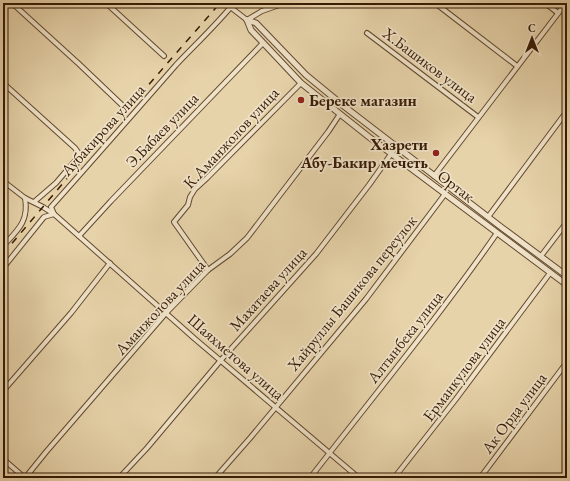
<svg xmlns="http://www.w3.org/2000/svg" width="570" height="481" font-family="'EB Garamond',serif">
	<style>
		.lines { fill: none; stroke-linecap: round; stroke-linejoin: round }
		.minor-casing { stroke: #62492e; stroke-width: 6 }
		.tertiary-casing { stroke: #62492e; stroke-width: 7 }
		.minor { stroke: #efe2c8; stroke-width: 4 }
		.tertiary { stroke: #efe2c8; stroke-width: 5 }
		.rail { stroke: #361b04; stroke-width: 1.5; stroke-dasharray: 7 7; stroke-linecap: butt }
		.poi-dot { fill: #8f2418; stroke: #efe2c8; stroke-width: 1.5 }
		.labels { text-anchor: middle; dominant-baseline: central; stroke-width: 3.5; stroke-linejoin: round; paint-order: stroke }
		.street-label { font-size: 16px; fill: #361b04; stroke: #efe2c8 }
		.poi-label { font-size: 16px; font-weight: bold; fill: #361b04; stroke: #efe2c8; text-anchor: start }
	</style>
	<rect width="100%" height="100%" fill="#e7d3aa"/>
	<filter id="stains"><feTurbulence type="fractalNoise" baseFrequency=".005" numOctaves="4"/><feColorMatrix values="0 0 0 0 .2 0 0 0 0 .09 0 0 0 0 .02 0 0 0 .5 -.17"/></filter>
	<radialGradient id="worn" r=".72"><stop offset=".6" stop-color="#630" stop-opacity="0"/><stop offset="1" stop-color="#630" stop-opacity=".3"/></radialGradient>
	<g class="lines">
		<defs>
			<g id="minor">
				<path d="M 12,3 L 79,64 L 122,105"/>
				<path d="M 106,3 L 164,56"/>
				<path d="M 225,3 L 247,20 L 262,11 L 285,3"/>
				<path d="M 435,3 L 517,66"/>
				<path d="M 545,3 L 558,13"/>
				<path d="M 367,33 L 478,117"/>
				<path d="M 3,83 L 75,148 L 80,155 L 56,183 L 34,202"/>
				<path d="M 434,176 L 566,3"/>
				<path d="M 3,181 L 25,198 L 43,207 L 54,214 L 195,339 L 359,478"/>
				<path d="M 488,217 L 567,111"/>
				<path d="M 79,236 L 111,201 L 263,43"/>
				<path d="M 3,246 C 18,230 29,221 25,198"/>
				<path d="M 541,256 L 567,222"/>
				<path d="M 3,268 L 44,217 L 54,214 L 51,207 C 93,160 134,113 176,65 C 194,46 213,28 230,8"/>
				<path d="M 208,270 L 174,222 L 188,205 L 190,197 L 195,189 L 207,178 L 301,83"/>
				<path d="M 3,391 L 71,313 L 110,263"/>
				<path d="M 3,459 L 25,478"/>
				<path d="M 25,478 L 46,452 L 166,313 L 208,270 L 230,254 L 247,238 L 328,132 L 340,114"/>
				<path d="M 119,478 L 147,448 L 221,360 L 316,254 L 369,185 L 396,147"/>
				<path d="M 215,478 L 251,437 L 366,299 L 445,194"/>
				<path d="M 310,478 C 373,397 438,318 497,233"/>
				<path d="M 394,478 L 456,399 L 550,273"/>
				<path d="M 480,478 L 567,362"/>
				<path d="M 561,478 L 567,470"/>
			</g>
			<g id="tertiary">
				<path d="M 247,20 L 251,30 L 301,83 L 369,137 L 567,285"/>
				<path d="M 247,20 L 256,23 L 306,75 L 345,107 L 501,227 L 567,276"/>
			</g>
		</defs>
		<use href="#minor" class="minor-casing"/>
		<use href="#tertiary" class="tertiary-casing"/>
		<use href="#minor" class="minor"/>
		<use href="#tertiary" class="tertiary"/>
		<path class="rail" d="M 3,254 L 75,169 L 220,3"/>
	</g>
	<g class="poi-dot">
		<circle cx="301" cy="100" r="4"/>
		<circle cx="436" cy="153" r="4"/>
	</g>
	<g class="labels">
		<g class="street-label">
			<text transform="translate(430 65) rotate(37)">Х.Башиков улица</text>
			<text transform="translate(103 130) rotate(-48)">Аубакирова улица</text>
			<text transform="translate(162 130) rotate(-46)">Э.Бабаев улица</text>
			<text transform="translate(231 138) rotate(-47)">К.Аманжолов улица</text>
			<text transform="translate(456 186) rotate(37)">Ортак</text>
			<text transform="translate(268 289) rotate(-48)">Махатаева улица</text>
			<text transform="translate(352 293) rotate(-51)">Хайруллы Башикова переулок</text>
			<text transform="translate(160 307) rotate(-47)">Аманжолова улица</text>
			<text transform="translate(405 337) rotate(-52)">Алтынбека улица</text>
			<text transform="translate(236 357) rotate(41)">Шаяхметова улица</text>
			<text transform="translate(464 369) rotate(-53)">Ерманкулова улица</text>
			<text transform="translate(514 413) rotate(-53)">Ак Орда улица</text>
		</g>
		<g class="poi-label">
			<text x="309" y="100">Береке магазин</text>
			<text x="428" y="144" text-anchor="end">Хазрети<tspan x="428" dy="18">Абу-Бакир мечеть</tspan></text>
		</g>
	</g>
	<rect width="570" height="481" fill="none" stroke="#e7d3aa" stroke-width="16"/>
	<rect x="4" y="4" width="562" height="473" fill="none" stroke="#361b04" stroke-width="2"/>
	<rect x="8" y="8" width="554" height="465" fill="none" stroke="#361b04"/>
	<g transform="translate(532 38)" stroke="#efe2c8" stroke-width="3" paint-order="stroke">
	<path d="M0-3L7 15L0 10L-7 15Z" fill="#361b04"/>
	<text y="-6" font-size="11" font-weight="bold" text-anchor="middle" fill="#361b04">С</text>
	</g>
	<rect width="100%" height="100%" filter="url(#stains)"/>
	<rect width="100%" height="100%" fill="url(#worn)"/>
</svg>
